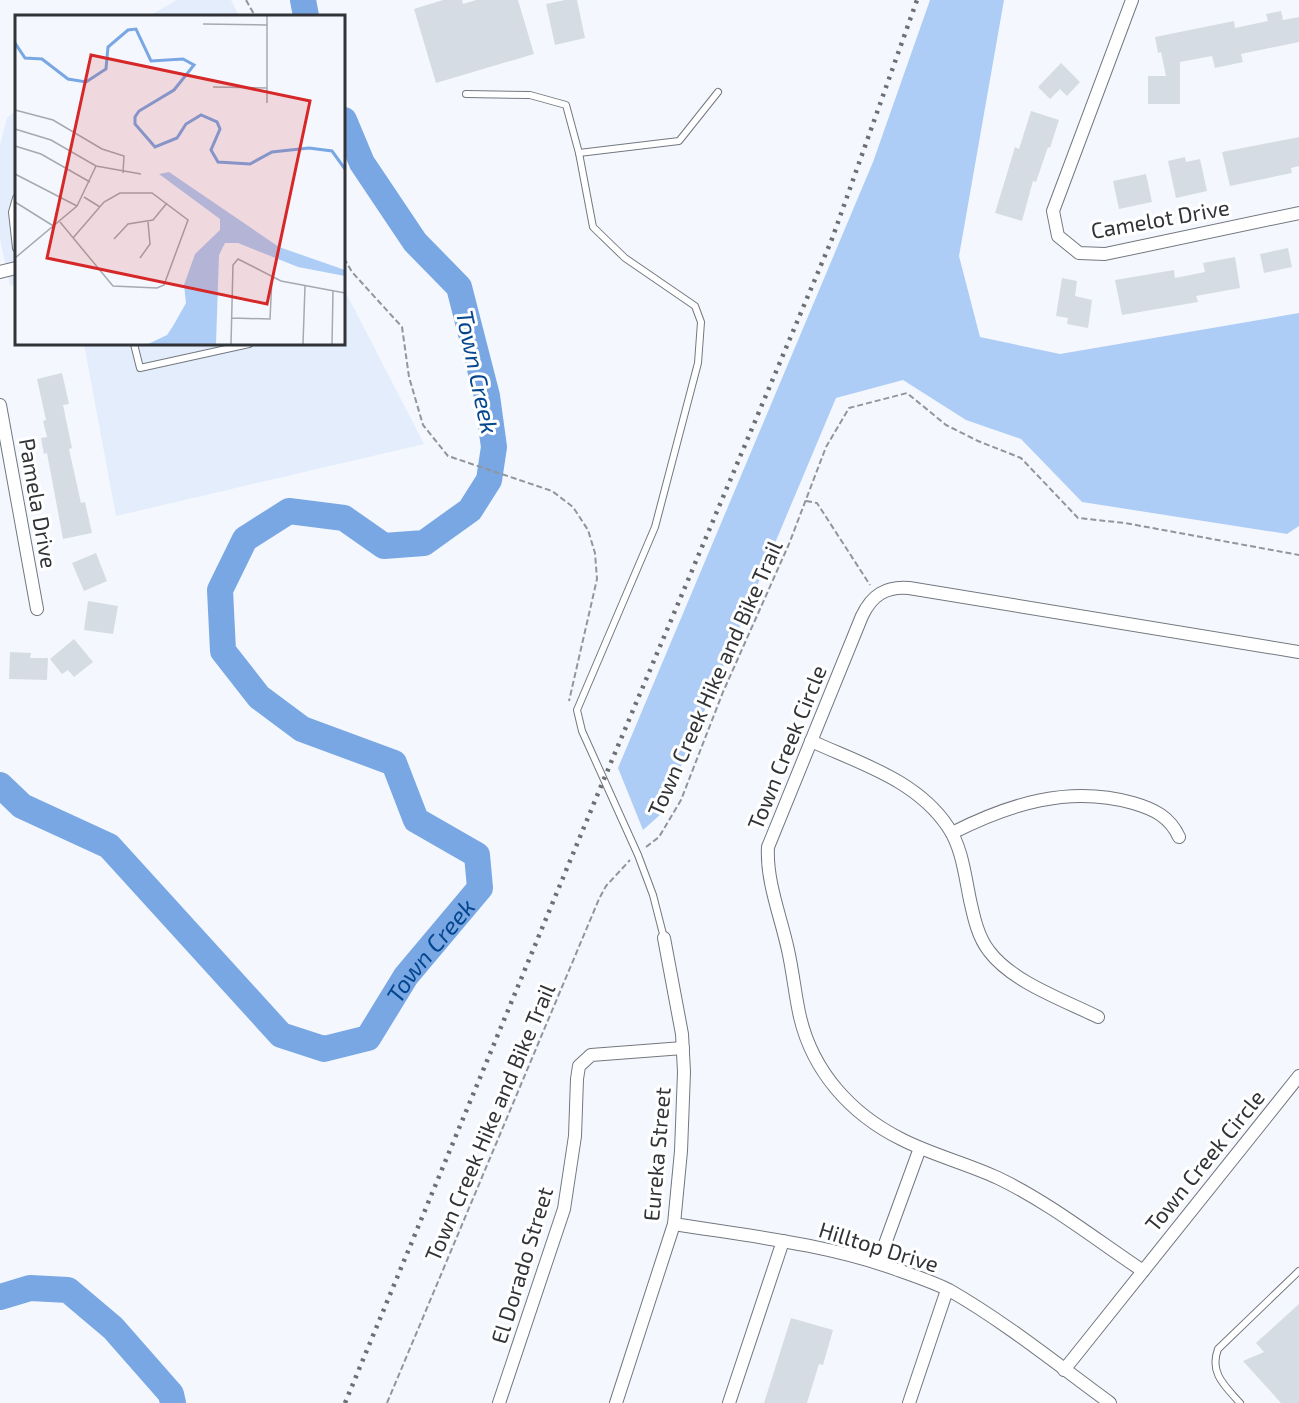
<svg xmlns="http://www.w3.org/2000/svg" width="1299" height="1403" font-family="'Exo 2',sans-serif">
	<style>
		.built { fill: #e3edfb }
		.green { fill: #aecdf6 }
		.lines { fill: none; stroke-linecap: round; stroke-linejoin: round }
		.river { stroke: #78a7e4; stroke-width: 26 }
		.building { fill: #d6dce3 }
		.lane-casing { stroke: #73787f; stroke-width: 8 }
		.street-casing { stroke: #73787f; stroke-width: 14 }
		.path { stroke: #92959a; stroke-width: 2; stroke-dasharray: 6 3; stroke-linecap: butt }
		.lane { stroke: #fff; stroke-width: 6 }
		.street { stroke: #fff; stroke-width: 12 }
		.rail { stroke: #6d6f73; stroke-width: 4.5; stroke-dasharray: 3 6; stroke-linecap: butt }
		.labels { text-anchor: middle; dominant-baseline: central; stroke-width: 6; stroke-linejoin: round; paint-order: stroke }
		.street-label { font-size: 22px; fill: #313336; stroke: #fff }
		.water-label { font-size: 24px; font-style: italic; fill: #04478f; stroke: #fff }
		.inset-river { fill: none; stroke: #78a7e4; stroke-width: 3 }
		.inset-road { fill: none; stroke: #a6a9ae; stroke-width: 1.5 }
		.view { fill: #d62828; fill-opacity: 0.15; stroke: #d62828; stroke-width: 3 }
		.inset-edge { fill: none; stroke: #313336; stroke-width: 3 }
	</style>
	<rect width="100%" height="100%" fill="#f4f8fe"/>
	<g class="built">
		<path d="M 177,0 L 231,0 L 239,16 L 149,16 Z"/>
		<path d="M 16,110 L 16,285 L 10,286 L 0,239 L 0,145 L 7,118 Z"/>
		<path d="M 344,289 L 424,444 L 116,516 L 84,344 L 344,344 Z"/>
	</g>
	<path class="green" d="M 930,0 L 1004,0 L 959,256 L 980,337 L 1060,354 L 1299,313 L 1299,526 L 1287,534 L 1082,502 L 1021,439 L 966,420 L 903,380 L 836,398 L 661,814 L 643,830 L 618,768 L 873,162 Z"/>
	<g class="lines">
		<g class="river">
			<path d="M 303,0 L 306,16"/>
			<path id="s1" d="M 0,785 L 22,806 L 109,846 L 281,1035 L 324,1049 L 368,1038 L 406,976 L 480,888 L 477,855 L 416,820 L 394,763 L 302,729 L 259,697 L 223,651 L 220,590 L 245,539 L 289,511 L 344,518 L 384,546 L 424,543 L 470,510 L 489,480 L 494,447 L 487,396 L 459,287 L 415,242 L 362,163 L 344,120"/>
			<path d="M 0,1297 L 30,1288 L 68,1290 L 113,1328 L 171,1394 L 173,1403"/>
		</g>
	</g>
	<g class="building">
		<path d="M 443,0 L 462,0 L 463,4 L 476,0 L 518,0 L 534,54 L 436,83 L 414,9 Z"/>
		<path d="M 565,0 L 577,0 L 585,38 L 555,45 L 546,4 Z"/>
		<path d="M 1281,11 L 1283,20 L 1299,17 L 1299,42 L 1241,54 L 1243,62 L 1215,68 L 1212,56 L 1180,62 L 1180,104 L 1148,104 L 1148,76 L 1166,76 L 1161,52 L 1158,53 L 1155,37 L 1234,21 L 1235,28 L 1268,21 L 1266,14 Z"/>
		<path d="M 1061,63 L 1080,82 L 1067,96 L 1060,89 L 1050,99 L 1038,87 Z"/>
		<path d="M 1031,111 L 1059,120 L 1050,148 L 1048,147 L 1036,182 L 1033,181 L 1022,221 L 995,213 L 1015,147 L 1019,149 Z"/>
		<path d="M 1299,137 L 1299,166 L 1291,168 L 1292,173 L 1230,186 L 1222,152 Z"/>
		<path d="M 1185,157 L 1186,162 L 1200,159 L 1207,191 L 1176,198 L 1168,161 Z"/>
		<path d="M 1146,174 L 1152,202 L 1119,209 L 1113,181 Z"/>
		<path d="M 1288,248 L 1292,267 L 1264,273 L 1260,254 Z"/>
		<path d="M 1235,257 L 1240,288 L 1196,296 L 1198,302 L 1122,315 L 1115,280 L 1174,270 L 1175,278 L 1205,272 L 1203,263 Z"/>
		<path d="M 1062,278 L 1077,281 L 1075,296 L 1092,300 L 1088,328 L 1067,324 L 1068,318 L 1056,316 Z"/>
		<path d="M 62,373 L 69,404 L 63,405 L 72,448 L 69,449 L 81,503 L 85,502 L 92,533 L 63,539 L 47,453 L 44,454 L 41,438 L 47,437 L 43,421 L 46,420 L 37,379 Z"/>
		<path d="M 96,553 L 107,581 L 84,591 L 72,563 Z"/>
		<path d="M 88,601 L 118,606 L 113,634 L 84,630 Z"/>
		<path d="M 74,639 L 93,662 L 74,677 L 68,670 L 62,674 L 50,659 Z"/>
		<path d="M 10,652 L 31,653 L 30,658 L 48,658 L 47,680 L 9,679 Z"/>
		<path d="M 1299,1304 L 1299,1403 L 1281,1403 L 1243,1361 L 1264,1352 L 1256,1343 Z"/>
		<path d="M 791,1318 L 833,1330 L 823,1365 L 819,1364 L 807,1403 L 764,1403 Z"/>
	</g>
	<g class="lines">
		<defs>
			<g id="lane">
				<path d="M 466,94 L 530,95 L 566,105 L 579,153 L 593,227 L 625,258 L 695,306 L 701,322 L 698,363 L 655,527 L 577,710 L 582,731 L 638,855 L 653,895 L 664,938"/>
				<path d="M 579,153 L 679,141 L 718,92"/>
				<path d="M 16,198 L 12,212 L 16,248"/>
				<path d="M 134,344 L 140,368 L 249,344"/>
				<path d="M 1240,1403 C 1225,1386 1209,1373 1218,1349 L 1299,1271"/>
			</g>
			<g id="street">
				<path d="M 1132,0 L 1053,211 L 1058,236 L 1079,253 L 1105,254 L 1299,213"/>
				<path d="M 0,272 L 16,268"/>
				<path d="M 0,405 L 37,609"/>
				<path d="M 811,741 C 859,763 917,780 948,827 C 962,847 965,876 970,900 C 974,918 978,937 989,951 C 1012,982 1064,1000 1098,1017"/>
				<path d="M 952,833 C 1009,804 1069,785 1133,803 C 1154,809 1170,817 1179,837"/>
				<path d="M 674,1224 C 749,1236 826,1244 898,1270 C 915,1276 933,1282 949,1290 C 1005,1322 1058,1365 1110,1403"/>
				<path d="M 878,1263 L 920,1148"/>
				<path d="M 1143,1271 C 1095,1239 1050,1203 998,1178 C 966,1163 932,1155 901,1139 C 851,1114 813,1072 800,1017 C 795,995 793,972 788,950 C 781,917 766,881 768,847 L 862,616 C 872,595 886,586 909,588 L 1299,652"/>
				<path d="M 1064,1370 L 1299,1076"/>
				<path d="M 499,1403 L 564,1209 L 575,1136 L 577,1079 L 579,1066 L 591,1055 L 683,1048"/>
				<path d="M 616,1403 L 674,1224 L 681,1151 L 684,1072 L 682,1034 L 664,938"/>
				<path d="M 729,1403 L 783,1241"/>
				<path d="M 909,1403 L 947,1290"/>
			</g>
		</defs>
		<use href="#lane" class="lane-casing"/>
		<use href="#street" class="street-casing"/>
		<g class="path">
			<path d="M 246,0 L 255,16"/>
			<path d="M 344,258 L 352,272 L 402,327 L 409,377 L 423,425 L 448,456 L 552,491 L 573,507 L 588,530 L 595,553 L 597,579 L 569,701"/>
			<path d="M 806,501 L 817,503 L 870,585"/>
			<path d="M 646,847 L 659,837 L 681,800 L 723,692 L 789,544 L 826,447 L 849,408 L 907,393 L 946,425 L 978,441 L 1021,458 L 1078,518 L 1125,523 L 1299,555"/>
			<path d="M 387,1403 L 599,899 L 606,886 L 630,860"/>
		</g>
		<use href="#lane" class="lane"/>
		<use href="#street" class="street"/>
		<path class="rail" d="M 345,1403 L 604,779 L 832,239 L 917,0"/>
	</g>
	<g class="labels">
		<g class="street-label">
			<text transform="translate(1160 218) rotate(-10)">Camelot Drive</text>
			<text transform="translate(39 503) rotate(80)">Pamela Drive</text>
			<text transform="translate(714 678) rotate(-66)">Town Creek Hike and Bike Trail</text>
			<text transform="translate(786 747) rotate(-68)">Town Creek Circle</text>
			<text transform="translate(489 1122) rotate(-67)">Town Creek Hike and Bike Trail</text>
			<text transform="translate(656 1154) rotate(-85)">Eureka Street</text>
			<text transform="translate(1204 1160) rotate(-51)">Town Creek Circle</text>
			<text transform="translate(879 1246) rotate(17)">Hilltop Drive</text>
			<text transform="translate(521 1265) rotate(-73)">El Dorado Street</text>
		</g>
		<g class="water-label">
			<text transform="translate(478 372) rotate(78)">Town Creek</text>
			<text stroke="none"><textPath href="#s1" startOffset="580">Town Creek</textPath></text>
		</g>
	</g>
	<g transform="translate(15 15)">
		<rect width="330" height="330" fill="#f4f8fe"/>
		<path d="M 154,157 L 264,232 L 330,255 L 330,261 L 283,252 L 223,228 L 210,228 L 204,240 L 201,329 L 133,329 L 152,320 L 158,311 L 171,288 L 169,270 L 180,239 L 205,215 L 205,204 L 144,159 Z" fill="#aecdf6"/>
		<path class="inset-river" d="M 0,28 L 10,43 L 27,44 L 53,64 L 71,67 L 91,54 L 93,32 L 113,15 L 121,14 L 136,46 L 168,44 L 179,50 L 159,75 L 124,96 L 120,102 L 120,109 L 140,132 L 162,123 L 171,109 L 186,100 L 202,107 L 205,114 L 196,135 L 203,147 L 235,149 L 257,137 L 294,133 L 317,136 L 330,154"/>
		<path class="inset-road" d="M 252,1 L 252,88M 188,9 L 252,10M 198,72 L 252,73M 0,95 L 38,105 L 87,134 L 109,141 L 108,158M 0,114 L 36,125 L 81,151 L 126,159M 0,131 L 26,139 L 75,167M 0,159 L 62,191M 69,182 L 85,192M 0,187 L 40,212M 45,207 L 98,271 L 142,273 L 149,270 L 173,205 L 137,178 L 105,178 L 89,187 L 58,223M 99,224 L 113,209 L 138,205 L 152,188M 0,243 L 62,191 L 81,151M 125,243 L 135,229 L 133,207M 217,303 L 255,304 L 257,263M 216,329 L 218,250 L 223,244 L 266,266 L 330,278M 288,329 L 290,271M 317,329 L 318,276"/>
		<path class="view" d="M 76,40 L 295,86 L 252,289 L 32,243 Z"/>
		<rect width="330" height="330" class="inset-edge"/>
	</g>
</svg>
